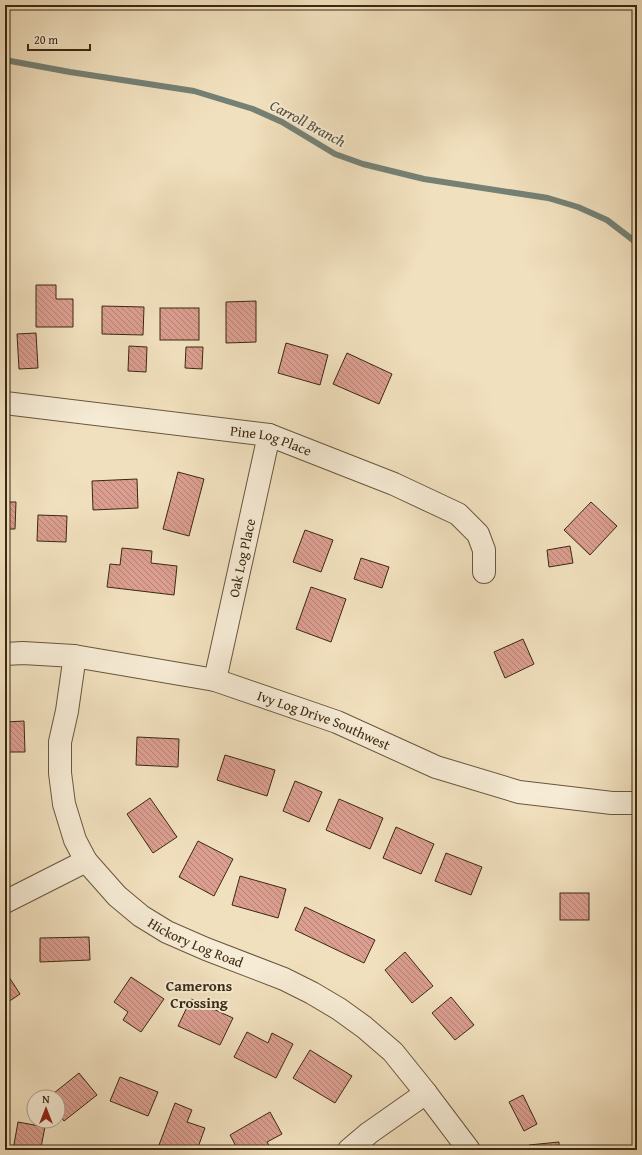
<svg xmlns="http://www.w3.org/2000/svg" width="642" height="1155" font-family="'Gentium Book Plus',serif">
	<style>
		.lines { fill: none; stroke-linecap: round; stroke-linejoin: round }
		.stream { stroke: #758175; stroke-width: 6 }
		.building { fill: url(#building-back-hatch); stroke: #3a2911 }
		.street-casing { stroke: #68573c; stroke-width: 24 }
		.street { stroke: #f6ebd5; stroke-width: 22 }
		.labels { text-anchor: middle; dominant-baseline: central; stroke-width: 4; stroke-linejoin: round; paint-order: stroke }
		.street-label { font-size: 14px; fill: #3a2911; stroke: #f6ebd5 }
		.water-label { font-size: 15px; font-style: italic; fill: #524e3a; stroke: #f6ebd5 }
		.neighbourhood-label { font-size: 15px; font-weight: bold; fill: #3a2911; stroke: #f6ebd5 }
	</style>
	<defs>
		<pattern id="building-back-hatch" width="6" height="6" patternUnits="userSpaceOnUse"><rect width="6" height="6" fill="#db9e90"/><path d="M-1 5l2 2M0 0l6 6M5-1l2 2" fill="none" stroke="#b38174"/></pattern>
	</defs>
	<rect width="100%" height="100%" fill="#f1e0be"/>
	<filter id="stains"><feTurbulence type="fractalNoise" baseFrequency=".005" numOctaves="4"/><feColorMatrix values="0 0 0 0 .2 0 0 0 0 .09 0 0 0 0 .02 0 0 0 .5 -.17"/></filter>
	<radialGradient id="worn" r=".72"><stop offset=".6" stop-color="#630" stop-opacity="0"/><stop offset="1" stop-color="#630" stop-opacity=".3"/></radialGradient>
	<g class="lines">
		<path class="stream" d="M 5,60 L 70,72 L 194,91 L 253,109 L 282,122 L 335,154 L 363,164 L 424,179 L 548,198 L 578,207 L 607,220 L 637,243"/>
	</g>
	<g class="building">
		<path d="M 36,285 L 56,285 L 56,299 L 73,299 L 73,327 L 36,327 Z"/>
		<path d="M 256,301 L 256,342 L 226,343 L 226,302 Z"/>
		<path d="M 102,306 L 144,307 L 143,335 L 102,334 Z"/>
		<rect x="160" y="308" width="39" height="32"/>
		<path d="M 36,333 L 38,368 L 19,369 L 17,334 Z"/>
		<path d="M 286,343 L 328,355 L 320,385 L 278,373 Z"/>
		<path d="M 129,346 L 147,347 L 146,372 L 128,371 Z"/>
		<path d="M 186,347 L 203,347 L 202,369 L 185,368 Z"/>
		<path d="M 347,353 L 392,374 L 379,404 L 333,384 Z"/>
		<path d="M 178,472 L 204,479 L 189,536 L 163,529 Z"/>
		<path d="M 137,479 L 138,508 L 93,510 L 92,481 Z"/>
		<path d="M 5,502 L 16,502 L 15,529 L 5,529 Z"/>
		<path d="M 591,502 L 617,526 L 590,555 L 564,530 Z"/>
		<path d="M 38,515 L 67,516 L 66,542 L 37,541 Z"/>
		<path d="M 305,530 L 333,540 L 321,572 L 293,562 Z"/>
		<path d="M 570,546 L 573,563 L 549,567 L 547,550 Z"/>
		<path d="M 122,548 L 152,551 L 151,563 L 177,566 L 174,595 L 107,587 L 110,564 L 120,565 Z"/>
		<path d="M 361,558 L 389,567 L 382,588 L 354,579 Z"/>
		<path d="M 311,587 L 346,599 L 331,642 L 296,629 Z"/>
		<path d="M 523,639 L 534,664 L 505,678 L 494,652 Z"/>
		<path d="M 24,721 L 25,752 L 5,752 L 5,722 Z"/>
		<path d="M 137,737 L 179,739 L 178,767 L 136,765 Z"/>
		<path d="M 225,755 L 275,770 L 267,796 L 217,780 Z"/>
		<path d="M 295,781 L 322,792 L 309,822 L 283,811 Z"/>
		<path d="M 150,798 L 177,837 L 153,853 L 127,814 Z"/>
		<path d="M 339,799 L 383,818 L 370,849 L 326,830 Z"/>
		<path d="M 396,827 L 434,844 L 421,874 L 383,858 Z"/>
		<path d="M 198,841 L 233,859 L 214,896 L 179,877 Z"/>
		<path d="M 446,853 L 482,867 L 471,895 L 435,881 Z"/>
		<path d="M 240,876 L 286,889 L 278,918 L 232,905 Z"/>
		<rect x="634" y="891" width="3" height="36"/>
		<rect x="560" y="893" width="29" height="27"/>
		<path d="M 305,907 L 375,940 L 364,963 L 295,930 Z"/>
		<path d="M 89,937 L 90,960 L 40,962 L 40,938 Z"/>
		<path d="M 405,952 L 433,986 L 412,1003 L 385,970 Z"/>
		<path d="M 9,977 L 20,994 L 5,1004 L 5,980 Z"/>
		<path d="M 131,977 L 164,999 L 141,1032 L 123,1020 L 128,1012 L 114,1002 Z"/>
		<path d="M 451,997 L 474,1025 L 455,1040 L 432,1013 Z"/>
		<path d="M 191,999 L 233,1018 L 220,1045 L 178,1026 Z"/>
		<path d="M 247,1032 L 268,1043 L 272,1033 L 293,1044 L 276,1078 L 234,1057 Z"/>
		<path d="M 310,1050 L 352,1076 L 335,1103 L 293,1078 Z"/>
		<path d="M 79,1073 L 97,1095 L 64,1121 L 58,1114 L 58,1097 L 49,1097 Z"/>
		<path d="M 120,1077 L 158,1092 L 148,1116 L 110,1101 Z"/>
		<path d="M 523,1095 L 537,1124 L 524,1131 L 509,1102 Z"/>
		<path d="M 175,1103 L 192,1110 L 187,1122 L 205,1128 L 197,1150 L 173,1150 L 159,1145 Z"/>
		<path d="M 270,1112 L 282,1134 L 267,1142 L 272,1150 L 238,1150 L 230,1135 Z"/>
		<path d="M 18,1122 L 45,1127 L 41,1147 L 50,1150 L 13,1150 Z"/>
		<path d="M 559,1142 L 559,1150 L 529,1150 L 529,1145 Z"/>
	</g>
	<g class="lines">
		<defs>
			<g id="street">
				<path id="s1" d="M 5,403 L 269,435 L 394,484 L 458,514 L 478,534 L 484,550 L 484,572"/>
				<path id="s2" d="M 5,654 L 23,653 L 74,656 L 215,680 L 337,722 L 436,767 L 519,792 L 612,803 L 637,803"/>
				<path id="s3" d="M 74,656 L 74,662 L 67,711 L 60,742 L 60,773 L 64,804 L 75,840 L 86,861 L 117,896 L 141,916 L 167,932 L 206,949 L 284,979 L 312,993 L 339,1009 L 364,1027 L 393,1052 L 426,1093 L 469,1150"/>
				<path id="s4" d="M 215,680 L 269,435"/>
				<path d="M 5,902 L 86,861"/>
				<path d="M 349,1150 L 369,1133 L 426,1093"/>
			</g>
		</defs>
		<use href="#street" class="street-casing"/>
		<use href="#street" class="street"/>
	</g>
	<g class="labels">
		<g class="street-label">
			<text stroke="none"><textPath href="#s1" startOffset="269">Pine Log Place</textPath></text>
			<text stroke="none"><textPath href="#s4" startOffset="125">Oak Log Place</textPath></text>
			<text stroke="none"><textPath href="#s2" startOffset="328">Ivy Log Drive Southwest</textPath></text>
			<text stroke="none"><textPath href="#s3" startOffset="350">Hickory Log Road</textPath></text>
		</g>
		<g class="water-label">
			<text transform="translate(308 123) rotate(28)">Carroll Branch</text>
		</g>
		<g class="neighbourhood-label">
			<text x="199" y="985">Camerons<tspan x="199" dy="17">Crossing</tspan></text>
		</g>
	</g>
	<rect width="642" height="1155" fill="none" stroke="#f1e0be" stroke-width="20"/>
	<rect x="6" y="6" width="630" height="1143" fill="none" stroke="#3a2911" stroke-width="2"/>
	<rect x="10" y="10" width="622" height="1135" fill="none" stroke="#3a2911"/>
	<g transform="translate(46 1109)"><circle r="19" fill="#f6ebd5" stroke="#ab9d87"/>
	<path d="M0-3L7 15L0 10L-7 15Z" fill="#8f2418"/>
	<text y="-6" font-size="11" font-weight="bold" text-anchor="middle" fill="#3a2911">N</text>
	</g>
	<path d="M28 44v6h62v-6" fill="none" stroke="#3a2911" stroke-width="2"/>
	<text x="34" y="44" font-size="12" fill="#3a2911" stroke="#f6ebd5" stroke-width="3" paint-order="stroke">20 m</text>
	<rect width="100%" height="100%" filter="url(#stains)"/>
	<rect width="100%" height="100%" fill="url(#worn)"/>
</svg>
